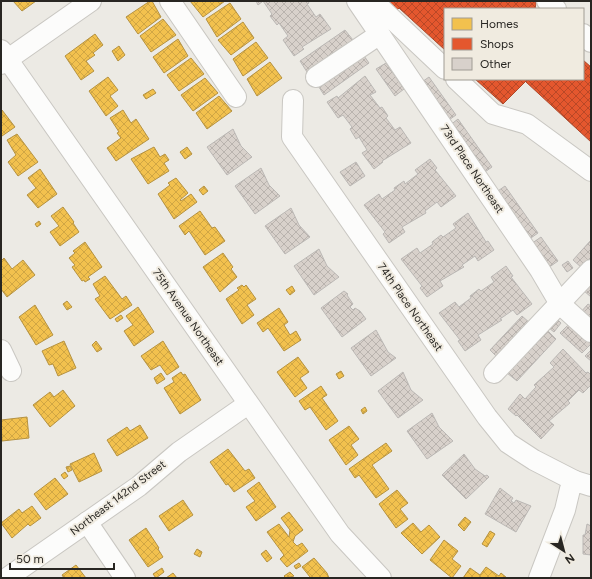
<svg xmlns="http://www.w3.org/2000/svg" width="592" height="579" font-family="Figtree,sans-serif">
	<style>
		.homes { fill: url(#homes-cross-hatch); stroke: #b59241 }
		.shops { fill: url(#shops-cross-hatch); stroke: #ac482a }
		.building { fill: url(#building-cross-hatch); stroke: #bbb8b5 }
		.lines { fill: none; stroke-linecap: round; stroke-linejoin: round }
		.minor-casing { stroke: #c9c7c2; stroke-width: 22 }
		.minor { stroke: #fcfcfb; stroke-width: 20 }
		.labels { text-anchor: middle; dominant-baseline: central; stroke-width: 4; stroke-linejoin: round; paint-order: stroke }
		.street-label { font-size: 11px; fill: #282622; stroke: #f0ebe0 }
	</style>
	<defs>
		<pattern id="homes-cross-hatch" width="8" height="8" patternUnits="userSpaceOnUse"><rect width="8" height="8" fill="#f2c14e"/><path d="M0 0l8 8M0 8l8-8" fill="none" stroke="#d0a644"/></pattern>
		<pattern id="shops-cross-hatch" width="8" height="8" patternUnits="userSpaceOnUse"><rect width="8" height="8" fill="#e4572e"/><path d="M0 0l8 8M0 8l8-8" fill="none" stroke="#b94827"/></pattern>
		<pattern id="building-cross-hatch" width="8" height="8" patternUnits="userSpaceOnUse"><rect width="8" height="8" fill="#d8d1cb"/><path d="M0 0l8 8M0 8l8-8" fill="none" stroke="#b9b3ae"/></pattern>
	</defs>
	<rect width="100%" height="100%" fill="#eceae4"/>
	<g class="homes">
		<path d="M 13,1 L 36,1 L 22,11 Z"/>
		<path d="M 150,1 L 152,1 L 161,17 L 138,34 L 126,17 Z"/>
		<path d="M 190,1 L 225,1 L 203,17 Z"/>
		<path d="M 230,3 L 241,19 L 217,37 L 206,19 Z"/>
		<path d="M 163,19 L 176,35 L 151,52 L 140,36 Z"/>
		<path d="M 243,22 L 254,38 L 231,55 L 218,40 Z"/>
		<path d="M 95,34 L 103,45 L 93,53 L 95,55 L 86,61 L 94,71 L 81,80 L 65,56 Z"/>
		<path d="M 178,39 L 188,56 L 164,73 L 153,57 Z"/>
		<path d="M 256,42 L 268,58 L 243,76 L 233,59 Z"/>
		<path d="M 119,46 L 125,55 L 118,61 L 112,51 Z"/>
		<path d="M 191,58 L 204,74 L 179,91 L 167,75 Z"/>
		<path d="M 270,62 L 282,78 L 257,96 L 247,79 Z"/>
		<path d="M 108,77 L 118,90 L 110,96 L 118,106 L 106,116 L 89,91 Z"/>
		<path d="M 205,78 L 218,93 L 193,111 L 181,95 Z"/>
		<path d="M 153,89 L 156,93 L 146,99 L 143,95 Z"/>
		<path d="M 219,96 L 232,111 L 207,129 L 196,113 Z"/>
		<path d="M 2,110 L 15,127 L 2,136 L 1,135 Z"/>
		<path d="M 123,110 L 131,123 L 136,119 L 149,139 L 116,161 L 107,148 L 121,138 L 117,133 L 119,132 L 110,118 Z"/>
		<path d="M 17,134 L 38,162 L 18,176 L 8,162 L 16,155 L 7,140 Z"/>
		<path d="M 154,147 L 160,157 L 165,154 L 169,160 L 164,163 L 169,171 L 148,184 L 131,159 Z"/>
		<path d="M 187,147 L 192,154 L 185,159 L 180,152 Z"/>
		<path d="M 40,169 L 57,194 L 38,208 L 27,195 L 36,188 L 28,178 Z"/>
		<path d="M 176,178 L 188,193 L 180,200 L 181,201 L 191,194 L 197,202 L 174,219 L 158,194 L 170,185 L 168,183 Z"/>
		<path d="M 204,186 L 208,191 L 203,195 L 199,190 Z"/>
		<path d="M 63,207 L 74,222 L 73,223 L 79,232 L 60,246 L 50,232 L 59,226 L 51,216 Z"/>
		<path d="M 200,211 L 212,228 L 215,227 L 225,241 L 205,255 L 189,231 L 185,235 L 179,226 Z"/>
		<path d="M 39,221 L 41,224 L 37,227 L 35,224 Z"/>
		<path d="M 85,242 L 102,267 L 88,277 L 90,279 L 85,282 L 84,280 L 82,281 L 72,267 L 75,265 L 69,258 L 75,253 L 73,251 Z"/>
		<path d="M 223,253 L 233,267 L 231,269 L 237,277 L 220,292 L 203,267 Z"/>
		<path d="M 4,258 L 12,269 L 23,260 L 35,275 L 7,297 L 1,289 L 1,261 Z"/>
		<path d="M 105,276 L 122,299 L 126,296 L 132,305 L 110,319 L 95,299 L 100,296 L 93,284 Z"/>
		<path d="M 242,285 L 244,287 L 246,285 L 256,299 L 247,305 L 254,315 L 242,324 L 226,299 L 239,290 L 237,288 Z"/>
		<path d="M 292,286 L 295,291 L 290,295 L 286,290 Z"/>
		<path d="M 67,301 L 72,307 L 67,310 L 63,304 Z"/>
		<path d="M 35,305 L 53,335 L 36,345 L 19,317 Z"/>
		<path d="M 138,307 L 154,332 L 134,346 L 124,331 L 133,325 L 126,316 Z"/>
		<path d="M 279,308 L 288,322 L 284,325 L 290,335 L 296,331 L 301,340 L 284,351 L 268,328 L 263,332 L 257,323 Z"/>
		<path d="M 121,315 L 123,318 L 117,322 L 115,319 Z"/>
		<path d="M 64,341 L 76,368 L 58,376 L 53,364 L 49,365 L 42,351 Z"/>
		<path d="M 96,341 L 102,349 L 97,352 L 92,345 Z"/>
		<path d="M 163,341 L 179,367 L 167,375 L 160,365 L 151,370 L 141,356 Z"/>
		<path d="M 298,357 L 309,372 L 300,378 L 307,388 L 295,397 L 277,372 Z"/>
		<path d="M 341,371 L 344,376 L 339,379 L 336,374 Z"/>
		<path d="M 181,372 L 183,375 L 185,374 L 201,400 L 180,414 L 164,388 L 174,382 L 172,378 Z"/>
		<path d="M 161,373 L 165,379 L 157,384 L 154,378 Z"/>
		<path d="M 321,386 L 327,395 L 322,398 L 338,421 L 326,430 L 310,407 L 305,410 L 299,401 Z"/>
		<path d="M 63,390 L 75,406 L 50,427 L 33,405 L 50,392 L 54,397 Z"/>
		<path d="M 365,407 L 367,411 L 363,414 L 361,410 Z"/>
		<path d="M 27,417 L 29,438 L 2,441 L 1,420 Z"/>
		<path d="M 140,425 L 148,438 L 117,456 L 107,440 L 127,427 L 130,431 Z"/>
		<path d="M 349,426 L 359,439 L 351,445 L 358,455 L 346,465 L 329,440 Z"/>
		<path d="M 386,443 L 392,451 L 372,465 L 389,489 L 376,498 L 359,475 L 355,478 L 349,469 Z"/>
		<path d="M 228,449 L 245,471 L 249,469 L 255,478 L 234,492 L 228,484 L 226,485 L 210,462 Z"/>
		<path d="M 94,453 L 102,471 L 79,482 L 70,464 Z"/>
		<path d="M 70,466 L 72,470 L 68,472 L 66,467 Z"/>
		<path d="M 65,472 L 68,476 L 64,479 L 61,475 Z"/>
		<path d="M 55,478 L 68,494 L 46,510 L 34,494 Z"/>
		<path d="M 259,482 L 276,507 L 256,521 L 246,507 L 255,501 L 247,491 Z"/>
		<path d="M 397,490 L 408,503 L 400,509 L 408,519 L 396,528 L 379,504 Z"/>
		<path d="M 183,500 L 193,515 L 169,531 L 159,516 Z"/>
		<path d="M 32,506 L 41,518 L 30,526 L 28,524 L 12,538 L 1,523 L 19,509 L 22,513 Z"/>
		<path d="M 289,512 L 303,530 L 295,536 L 293,542 L 297,546 L 302,543 L 308,551 L 287,567 L 280,559 L 284,555 L 267,532 L 279,524 L 289,537 L 290,530 L 281,518 Z"/>
		<path d="M 465,517 L 471,522 L 464,531 L 458,525 Z"/>
		<path d="M 413,523 L 421,532 L 429,525 L 440,537 L 422,554 L 401,533 Z"/>
		<path d="M 146,528 L 159,548 L 158,549 L 163,557 L 148,567 L 129,540 Z"/>
		<path d="M 490,531 L 495,534 L 487,547 L 482,544 Z"/>
		<path d="M 444,540 L 458,551 L 452,559 L 461,566 L 452,578 L 430,560 Z"/>
		<path d="M 197,549 L 202,552 L 200,557 L 194,554 Z"/>
		<path d="M 266,550 L 272,558 L 267,562 L 261,554 Z"/>
		<path d="M 314,558 L 327,573 L 329,578 L 309,578 L 310,577 L 302,567 Z"/>
		<path d="M 299,563 L 301,566 L 296,569 L 294,566 Z"/>
		<path d="M 76,565 L 86,578 L 64,578 L 62,575 Z"/>
		<path d="M 486,567 L 499,576 L 501,573 L 507,578 L 463,578 L 470,568 L 480,575 Z"/>
		<path d="M 162,568 L 164,572 L 156,578 L 153,574 Z"/>
		<path d="M 290,572 L 294,576 L 286,578 L 284,576 Z"/>
		<path d="M 173,573 L 177,578 L 166,578 Z"/>
	</g>
	<g class="shops">
		<path d="M 389,1 L 533,1 L 536,3 L 535,9 L 445,9 L 445,50 L 399,8 L 396,11 L 387,3 Z"/>
		<path d="M 583,60 L 591,67 L 591,142 L 526,82 L 528,79 L 583,79 Z"/>
		<path d="M 475,79 L 528,79 L 503,104 Z"/>
	</g>
	<g class="building">
		<path d="M 256,1 L 308,1 L 309,3 L 307,4 L 316,17 L 320,14 L 331,29 L 302,47 L 304,49 L 294,56 L 283,40 L 288,36 L 279,23 L 277,25 L 270,16 L 272,14 L 263,1 L 258,5 Z"/>
		<path d="M 345,30 L 353,40 L 307,72 L 300,61 Z"/>
		<path d="M 362,53 L 369,63 L 324,95 L 317,84 Z"/>
		<path d="M 386,63 L 404,89 L 395,96 L 376,69 Z"/>
		<path d="M 365,76 L 376,92 L 370,95 L 380,108 L 382,107 L 388,116 L 386,118 L 395,130 L 400,127 L 411,143 L 382,161 L 383,162 L 374,169 L 362,153 L 367,150 L 359,137 L 356,139 L 350,129 L 352,127 L 343,115 L 338,118 L 327,102 L 337,96 L 338,98 Z"/>
		<path d="M 429,77 L 456,115 L 446,122 L 419,84 Z"/>
		<path d="M 458,119 L 492,167 L 482,174 L 449,126 Z"/>
		<path d="M 233,129 L 241,146 L 252,157 L 227,175 L 207,147 Z"/>
		<path d="M 430,159 L 437,168 L 435,170 L 456,196 L 441,207 L 437,202 L 425,211 L 426,213 L 402,227 L 405,232 L 389,243 L 383,234 L 385,232 L 364,205 L 379,194 L 382,199 L 395,190 L 394,188 L 404,181 L 405,184 L 418,174 L 415,170 Z"/>
		<path d="M 356,162 L 365,176 L 350,186 L 340,172 Z"/>
		<path d="M 261,168 L 269,185 L 280,196 L 255,214 L 235,186 Z"/>
		<path d="M 505,186 L 538,233 L 528,240 L 495,193 Z"/>
		<path d="M 291,208 L 299,225 L 310,237 L 285,254 L 265,226 Z"/>
		<path d="M 468,213 L 486,242 L 488,241 L 494,250 L 478,261 L 475,256 L 462,265 L 464,267 L 440,281 L 443,286 L 427,297 L 420,288 L 422,286 L 401,259 L 417,248 L 420,253 L 433,244 L 432,242 L 441,235 L 443,237 L 456,228 L 453,224 Z"/>
		<path d="M 541,237 L 558,261 L 548,268 L 531,244 Z"/>
		<path d="M 591,240 L 591,259 L 582,268 L 573,260 Z"/>
		<path d="M 319,249 L 327,266 L 339,277 L 314,295 L 294,266 Z"/>
		<path d="M 568,261 L 573,268 L 567,272 L 562,265 Z"/>
		<path d="M 506,266 L 513,276 L 511,277 L 532,304 L 517,315 L 513,310 L 500,319 L 502,320 L 478,335 L 481,340 L 465,351 L 458,341 L 460,340 L 439,313 L 455,302 L 459,307 L 471,298 L 470,296 L 479,289 L 481,291 L 494,282 L 491,277 Z"/>
		<path d="M 591,281 L 591,297 L 583,290 Z"/>
		<path d="M 344,291 L 348,294 L 347,295 L 353,304 L 350,307 L 353,310 L 355,308 L 360,311 L 366,319 L 342,337 L 321,308 Z"/>
		<path d="M 588,304 L 591,306 L 591,323 L 580,313 Z"/>
		<path d="M 522,316 L 531,324 L 499,359 L 490,350 Z"/>
		<path d="M 557,319 L 561,323 L 554,332 L 549,328 Z"/>
		<path d="M 569,324 L 591,344 L 582,353 L 560,333 Z"/>
		<path d="M 376,330 L 388,352 L 396,358 L 371,376 L 351,348 Z"/>
		<path d="M 547,330 L 556,339 L 517,381 L 507,373 Z"/>
		<path d="M 563,349 L 586,373 L 588,372 L 591,375 L 591,385 L 583,393 L 579,390 L 568,401 L 570,403 L 549,421 L 554,425 L 541,439 L 517,415 L 516,416 L 508,409 L 520,394 L 525,399 L 536,387 L 534,385 L 554,367 L 550,363 Z"/>
		<path d="M 591,350 L 591,361 L 585,356 Z"/>
		<path d="M 403,372 L 411,390 L 423,400 L 398,418 L 378,391 Z"/>
		<path d="M 432,413 L 439,427 L 453,441 L 427,459 L 407,431 Z"/>
		<path d="M 464,454 L 475,469 L 485,476 L 487,475 L 489,477 L 466,499 L 442,475 Z"/>
		<path d="M 500,488 L 513,498 L 511,501 L 514,503 L 516,500 L 531,506 L 516,532 L 485,514 Z"/>
		<path d="M 587,524 L 591,526 L 591,555 L 583,554 L 583,535 L 585,535 Z"/>
	</g>
	<g class="lines">
		<defs>
			<g id="minor">
				<path d="M 170,1 L 236,97"/>
				<path d="M 357,1 L 540,270 L 560,304 L 591,332"/>
				<path d="M 373,1 L 445,69"/>
				<path d="M 547,1 L 556,9"/>
				<path d="M 583,34 L 591,42"/>
				<path d="M 1,50 L 340,534 L 381,578"/>
				<path d="M 1,64 L 91,1"/>
				<path d="M 316,77 L 380,34"/>
				<path d="M 456,79 L 493,114 L 527,124 L 591,171"/>
				<path d="M 293,100 L 292,137 L 487,417 L 508,443 L 534,460 L 575,481"/>
				<path d="M 1,350 L 11,371"/>
				<path d="M 494,373 L 591,270"/>
				<path d="M 87,522 L 125,578"/>
				<path d="M 7,578 L 139,486 L 179,452 L 248,404"/>
				<path d="M 539,578 L 565,510 L 570,489 L 575,481 L 591,486"/>
			</g>
		</defs>
		<use href="#minor" class="minor-casing"/>
		<use href="#minor" class="minor"/>
	</g>
	<g class="labels">
		<g class="street-label">
			<text transform="translate(472 169) rotate(56)">73rd Place Northeast</text>
			<text transform="translate(410 307) rotate(55)">74th Place Northeast</text>
			<text transform="translate(188 317) rotate(55)">75th Avenue Northeast</text>
			<text transform="translate(118 498) rotate(-37)">Northeast 142nd Street</text>
		</g>
	</g>
	<rect width="592" height="579" fill="none" stroke="#282622" stroke-width="4"/>
	<rect x="444" y="8" width="140" height="72" fill="#f0ebe0" stroke="#a09c94"/>
	<rect x="452" y="18" width="20" height="12" fill="#f2c14e" stroke="#a09c94"/>
	<text x="480" y="28" font-size="12" fill="#282622">Homes</text>
	<rect x="452" y="38" width="20" height="12" fill="#e4572e" stroke="#a09c94"/>
	<text x="480" y="48" font-size="12" fill="#282622">Shops</text>
	<rect x="452" y="58" width="20" height="12" fill="#d8d1cb" stroke="#a09c94"/>
	<text x="480" y="68" font-size="12" fill="#282622">Other</text>
	<g transform="translate(564 551) rotate(144)" stroke="#f0ebe0" stroke-width="3" paint-order="stroke">
	<path d="M0-3L7 15L0 10L-7 15Z" fill="#282622"/>
	<text y="-6" font-size="11" font-weight="bold" text-anchor="middle" fill="#282622">N</text>
	</g>
	<path d="M10 563v6h104v-6" fill="none" stroke="#282622" stroke-width="2"/>
	<text x="16" y="563" font-size="12" fill="#282622" stroke="#f0ebe0" stroke-width="3" paint-order="stroke">50 m</text>
</svg>
